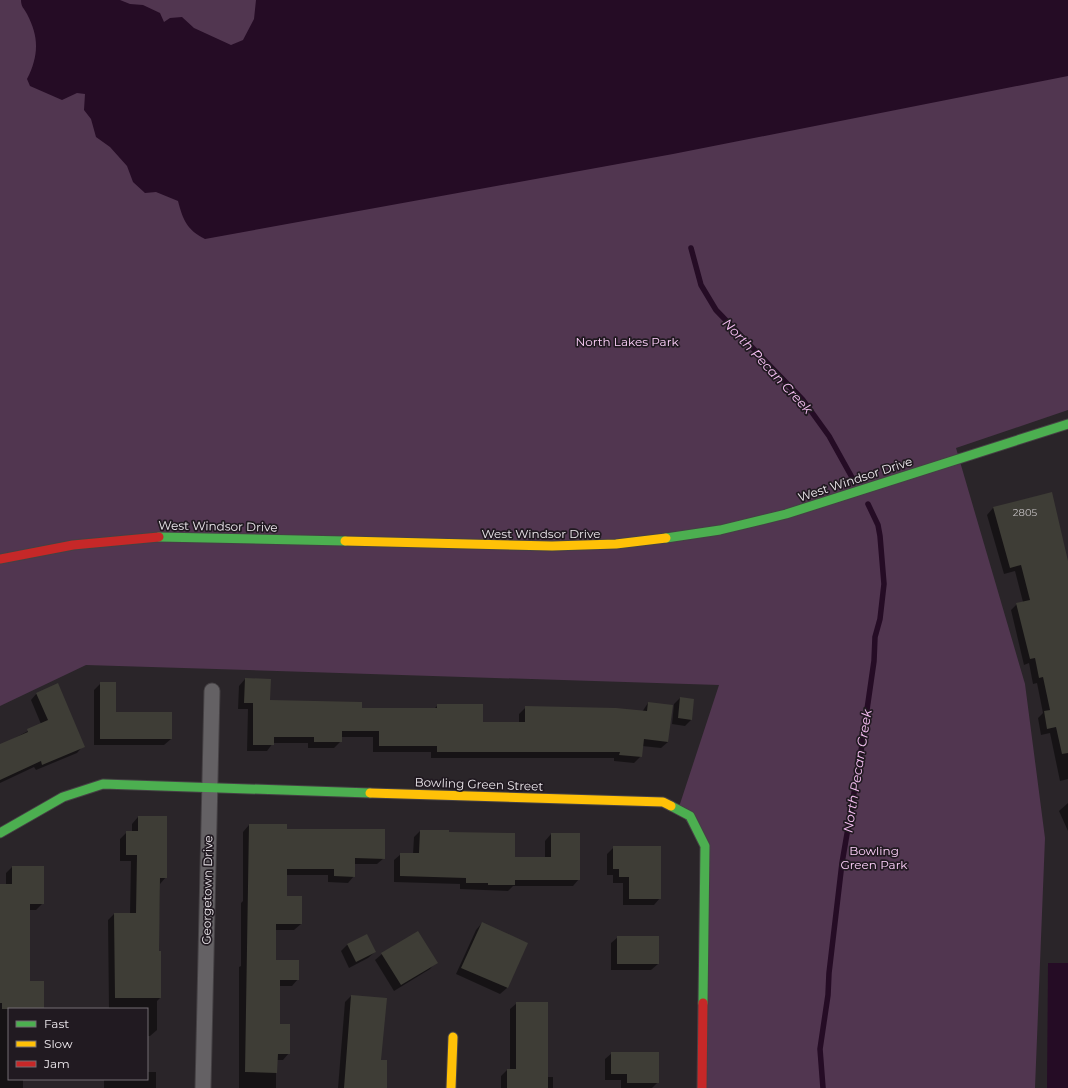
<svg xmlns="http://www.w3.org/2000/svg" width="1068" height="1088" font-family="Montserrat,sans-serif">
	<style>
		.green { fill: #513650 }
		.water { fill: #250c25 }
		.shadow { fill: #0007 }
		.lines { fill: none; stroke-linecap: round; stroke-linejoin: round }
		.stream { stroke: #250c25; stroke-width: 5.5 }
		.building { fill: #3e3d36 }
		.street-casing { stroke: #454144; stroke-width: 17 }
		.fast-casing { stroke: #454144; stroke-width: 11 }
		.slow-casing { stroke: #454144; stroke-width: 11 }
		.jam-casing { stroke: #454144; stroke-width: 11 }
		.street { stroke: #646164; stroke-width: 15 }
		.fast { stroke: #4caf50; stroke-width: 9 }
		.slow { stroke: #ffc107; stroke-width: 9 }
		.jam { stroke: #c62828; stroke-width: 9 }
		.labels { text-anchor: middle; dominant-baseline: central; stroke-width: 3.5; stroke-linejoin: round; paint-order: stroke }
		.number-label { font-size: 10px; fill: #c2bec0 }
		.park-label { font-size: 12px; fill: #fed1fb; stroke: #211a21 }
		.street-label { font-size: 12px; fill: #eee9ee; stroke: #211a21 }
		.water-label { font-size: 13px; font-style: italic; fill: #f8c0f5; stroke: #211a21 }
	</style>
	<rect width="100%" height="100%" fill="#2a2529"/>
	<path class="green" d="M 0,0 L 1068,0 L 1068,410 L 956,448 L 1025,684 L 1045,838 L 1035,1088 L 701,1088 L 705,846 L 678,810 L 719,685 L 86,665 L 0,706 Z"/>
	<g class="water">
		<path d="M 21,0 L 120,0 L 130,4 L 143,5 L 160,13 L 164,22 L 170,18 L 182,17 L 194,28 L 231,45 L 243,40 L 254,19 L 256,0 L 1068,0 L 1068,76 L 673,154 L 205,239 C 187,230 183,220 178,201 L 156,192 L 145,193 L 133,182 L 127,166 L 110,147 L 96,137 L 91,119 L 84,110 L 85,94 L 77,93 L 62,100 L 30,86 L 27,79 C 39,55 39,37 27,14 C 24,8 21,7 21,0 Z"/>
		<path d="M 1048,963 L 1068,963 L 1068,1088 L 1047,1088 Z"/>
	</g>
	<g class="shadow">
		<path d="M 1051,493 L 1068,565 L 1068,779 L 1060,781 L 1050,733 L 1041,735 L 1038,718 L 1043,713 L 1037,683 L 1033,684 L 1029,663 L 1024,665 L 1011,610 L 1017,604 L 1023,602 L 1015,571 L 1004,574 L 987,515 L 993,508 Z"/>
		<path d="M 245,679 L 269,701 L 361,709 L 434,709 L 438,705 L 482,723 L 519,723 L 519,714 L 526,707 L 642,712 L 648,703 L 668,742 L 661,748 L 642,746 L 641,756 L 634,763 L 614,761 L 614,758 L 431,758 L 431,752 L 373,752 L 373,737 L 341,737 L 341,741 L 334,748 L 308,748 L 308,743 L 273,743 L 267,751 L 247,751 L 248,709 L 238,709 L 239,686 Z"/>
		<path d="M 101,683 L 115,713 L 171,713 L 171,739 L 164,745 L 94,745 L 94,690 Z"/>
		<path d="M 37,693 L 83,746 L 77,753 L 36,770 L 34,767 L 0,783 L 0,746 L 41,724 L 31,700 Z"/>
		<path d="M 680,698 L 691,720 L 685,726 L 672,724 L 674,704 Z"/>
		<path d="M 1068,803 L 1068,831 L 1059,811 Z"/>
		<path d="M 138,817 L 166,877 L 160,884 L 158,952 L 160,998 L 157,1001 L 157,1030 L 150,1036 L 147,1036 L 147,1072 L 156,1072 L 156,1088 L 104,1088 L 104,1079 L 147,1079 L 147,1009 L 109,1009 L 108,920 L 114,914 L 130,914 L 131,861 L 120,861 L 120,839 L 127,832 L 132,832 L 132,824 Z"/>
		<path d="M 249,825 L 286,830 L 384,858 L 377,864 L 354,864 L 354,876 L 348,883 L 328,882 L 328,875 L 286,875 L 286,897 L 301,924 L 294,930 L 275,930 L 275,961 L 298,979 L 292,986 L 279,986 L 279,1025 L 289,1053 L 283,1060 L 276,1060 L 276,1088 L 239,1088 L 239,967 L 241,966 L 241,903 L 243,901 L 243,832 Z"/>
		<path d="M 420,831 L 448,833 L 514,858 L 545,858 L 545,841 L 551,834 L 579,879 L 573,886 L 513,886 L 508,891 L 460,889 L 460,884 L 394,882 L 394,860 L 401,854 L 413,854 L 414,837 Z"/>
		<path d="M 614,847 L 660,898 L 654,905 L 623,905 L 623,883 L 613,883 L 613,875 L 607,875 L 607,854 Z"/>
		<path d="M 12,867 L 42,904 L 36,910 L 29,910 L 29,982 L 43,1009 L 9,1009 L 9,1079 L 23,1079 L 23,1088 L 0,1088 L 0,885 L 6,885 L 6,873 Z"/>
		<path d="M 482,923 L 527,943 L 507,988 L 500,994 L 456,974 L 476,930 Z"/>
		<path d="M 366,936 L 375,952 L 368,958 L 349,968 L 341,951 L 347,945 Z"/>
		<path d="M 618,937 L 658,964 L 651,970 L 611,970 L 611,943 Z"/>
		<path d="M 382,954 L 436,962 L 430,969 L 394,991 L 375,960 Z"/>
		<path d="M 351,996 L 380,1061 L 386,1088 L 338,1088 L 345,1002 Z"/>
		<path d="M 517,1003 L 547,1077 L 553,1077 L 553,1088 L 501,1088 L 501,1076 L 507,1070 L 510,1070 L 510,1009 Z"/>
		<path d="M 612,1053 L 658,1082 L 652,1088 L 621,1088 L 621,1080 L 605,1080 L 605,1059 Z"/>
	</g>
	<g class="lines">
		<g class="stream">
			<path d="M 691,248 L 701,285 L 716,310 L 803,400 L 829,436 L 854,481"/>
			<path d="M 823,1088 L 820,1049 L 828,995 L 829,973 L 842,863 L 860,758 L 874,661 L 875,637 L 880,619 L 884,584 L 880,536 L 878,525 L 868,504"/>
		</g>
	</g>
	<g class="building">
		<path d="M 1052,492 L 1068,561 L 1068,753 L 1062,754 L 1056,727 L 1047,729 L 1044,711 L 1050,710 L 1043,677 L 1039,678 L 1035,658 L 1030,659 L 1016,603 L 1030,600 L 1021,565 L 1010,568 L 993,507 Z"/>
		<path d="M 245,678 L 271,679 L 270,700 L 362,702 L 362,708 L 437,708 L 437,704 L 483,704 L 483,722 L 525,722 L 525,706 L 616,708 L 647,711 L 648,702 L 673,705 L 668,742 L 644,739 L 642,757 L 619,755 L 620,752 L 437,752 L 437,746 L 379,746 L 379,731 L 342,731 L 342,742 L 314,742 L 314,737 L 274,737 L 274,745 L 253,745 L 253,703 L 244,703 Z"/>
		<path d="M 100,682 L 116,682 L 116,712 L 172,712 L 172,739 L 100,739 Z"/>
		<path d="M 58,683 L 85,747 L 42,765 L 41,761 L 0,780 L 0,744 L 28,732 L 27,729 L 48,720 L 36,693 Z"/>
		<path d="M 680,697 L 694,699 L 692,720 L 678,718 Z"/>
		<path d="M 138,816 L 167,816 L 167,878 L 160,878 L 159,951 L 161,951 L 161,998 L 115,998 L 114,913 L 136,913 L 137,855 L 126,855 L 126,831 L 138,831 Z"/>
		<path d="M 249,824 L 287,824 L 287,829 L 385,829 L 385,859 L 355,858 L 355,877 L 334,876 L 334,869 L 287,869 L 287,896 L 302,896 L 302,924 L 276,924 L 276,960 L 299,960 L 299,980 L 280,980 L 280,1024 L 290,1024 L 290,1054 L 278,1054 L 277,1073 L 245,1072 Z"/>
		<path d="M 420,830 L 449,830 L 449,832 L 515,833 L 515,857 L 551,857 L 551,833 L 580,833 L 580,880 L 515,880 L 515,885 L 488,885 L 488,883 L 466,883 L 466,878 L 400,876 L 400,853 L 419,853 Z"/>
		<path d="M 613,846 L 661,846 L 661,899 L 629,899 L 629,877 L 619,877 L 619,869 L 613,869 Z"/>
		<path d="M 12,866 L 44,866 L 44,904 L 30,904 L 30,981 L 44,981 L 44,1009 L 2,1009 L 2,1003 L 0,1003 L 0,884 L 12,884 Z"/>
		<path d="M 482,922 L 528,943 L 508,988 L 461,968 Z"/>
		<path d="M 418,931 L 438,963 L 401,985 L 381,953 Z"/>
		<path d="M 367,934 L 376,952 L 356,962 L 347,944 Z"/>
		<rect x="617" y="936" width="42" height="28"/>
		<path d="M 351,995 L 387,998 L 381,1060 L 387,1060 L 387,1088 L 344,1088 Z"/>
		<path d="M 516,1002 L 548,1002 L 548,1088 L 507,1088 L 507,1069 L 516,1069 Z"/>
		<path d="M 611,1052 L 659,1052 L 659,1083 L 627,1083 L 627,1074 L 611,1074 Z"/>
	</g>
	<g class="lines">
		<defs>
			<path id="street" d="M 203,1088 L 212,691"/>
			<g id="fast">
				<path d="M 159,537 L 345,541"/>
				<path d="M 666,538 L 720,530 L 786,514 L 1068,424"/>
				<path d="M 671,806 L 690,816 L 705,846 L 703,1003"/>
				<path d="M 0,833 L 63,797 L 103,784 L 370,793"/>
			</g>
			<g id="slow">
				<path d="M 345,541 L 552,546 L 616,544 L 666,538"/>
				<path d="M 370,793 L 663,802 L 671,806"/>
				<path d="M 451,1088 L 453,1037"/>
			</g>
			<g id="jam">
				<path d="M 0,559 L 73,545 L 159,537"/>
				<path d="M 702,1088 L 703,1003"/>
			</g>
		</defs>
		<use href="#street" class="street-casing"/>
		<use href="#fast" class="fast-casing"/>
		<use href="#slow" class="slow-casing"/>
		<use href="#jam" class="jam-casing"/>
		<use href="#street" class="street"/>
		<use href="#fast" class="fast"/>
		<use href="#slow" class="slow"/>
		<use href="#jam" class="jam"/>
	</g>
	<g class="labels">
		<g class="number-label">
			<text x="1025" y="512">2805</text>
		</g>
		<g class="park-label">
			<text x="627" y="341">North Lakes Park</text>
			<text x="874" y="850">Bowling<tspan x="874" dy="14">Green Park</tspan></text>
		</g>
		<g class="street-label">
			<text transform="translate(855 479) rotate(-18)">West Windsor Drive</text>
			<text transform="translate(218 526) rotate(1)">West Windsor Drive</text>
			<text x="541" y="533">West Windsor Drive</text>
			<text transform="translate(479 784) rotate(2)">Bowling Green Street</text>
			<text transform="translate(207 890) rotate(-89)">Georgetown Drive</text>
		</g>
		<g class="water-label">
			<text transform="translate(768 366) rotate(47)">North Pecan Creek</text>
			<text transform="translate(857 771) rotate(-81)">North Pecan Creek</text>
		</g>
	</g>
	<rect x="8" y="1008" width="140" height="72" fill="#211a21" stroke="#736d73"/>
	<rect x="16" y="1021" width="20" height="6" fill="#4caf50" stroke="#736d73"/>
	<text x="44" y="1028" font-size="12" fill="#eee9ee">Fast</text>
	<rect x="16" y="1041" width="20" height="6" fill="#ffc107" stroke="#736d73"/>
	<text x="44" y="1048" font-size="12" fill="#eee9ee">Slow</text>
	<rect x="16" y="1061" width="20" height="6" fill="#c62828" stroke="#736d73"/>
	<text x="44" y="1068" font-size="12" fill="#eee9ee">Jam</text>
</svg>
